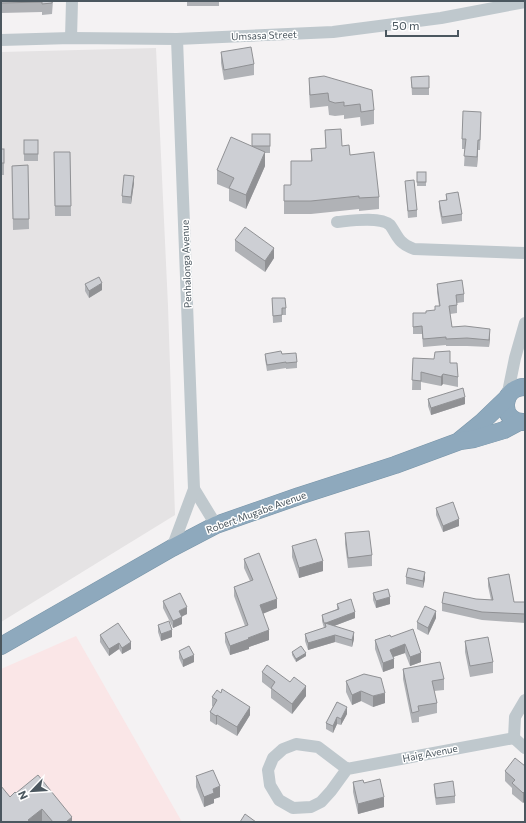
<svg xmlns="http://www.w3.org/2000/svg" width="526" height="823" font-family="Commissioner,sans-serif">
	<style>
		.education { fill: #e5e3e4 }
		.medical { fill: #fae6e7 }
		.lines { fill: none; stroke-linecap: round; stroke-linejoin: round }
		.highway-casing { stroke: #7995a8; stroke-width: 18 }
		.minor { stroke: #bfc8cd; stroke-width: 12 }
		.highway { stroke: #8ea9bd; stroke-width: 17 }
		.wall { fill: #b0b2b6 }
		.shaded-wall { fill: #909194 }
		.building { fill: #cdcfd4; stroke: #909194 }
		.labels { text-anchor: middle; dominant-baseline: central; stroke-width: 3; stroke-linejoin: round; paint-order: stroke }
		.street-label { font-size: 10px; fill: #4b575f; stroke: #fff }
	</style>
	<rect width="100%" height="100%" fill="#f4f2f3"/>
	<path class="education" d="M 156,48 L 168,306 L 175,515 L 1,622 L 1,52 Z"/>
	<path class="medical" d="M 76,636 L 182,822 L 1,822 L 1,669 Z"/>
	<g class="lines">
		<defs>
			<g id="highway">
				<path d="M 525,387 C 499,387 500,424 525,422"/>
				<path d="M 460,440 L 482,422 L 507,398"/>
				<path d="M 1,646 L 172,548 L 216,525 L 299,496 L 395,465 L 460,441 L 474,439 L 504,430 L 519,422"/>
			</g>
		</defs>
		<use href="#highway" class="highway-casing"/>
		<g class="minor">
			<path d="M 71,38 L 72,1"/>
			<path d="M 1,40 L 71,38 L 177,39 L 333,32 L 441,18 L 525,2"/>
			<path d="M 337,222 C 349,221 380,216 390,225 C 394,230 398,240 403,243 C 406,246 410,247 414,249 L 525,253"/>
			<path d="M 507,397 L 515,358 L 525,323"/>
			<path d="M 194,489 L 216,525"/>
			<path d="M 172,548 L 194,489 L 177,39"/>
			<path d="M 525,700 L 515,717 L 514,738 L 525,748"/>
			<path d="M 347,769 L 318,747 L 296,744 L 283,749 L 273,758 L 268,770 L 270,785 L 279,800 L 293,808 L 311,807 L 321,802 L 331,791 L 347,769 L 514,738"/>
		</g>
		<use href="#highway" class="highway"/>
	</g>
	<g class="wall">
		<path d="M 1,1 L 53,1 L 52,14 L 42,15 L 42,12 L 1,13 Z"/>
		<rect x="187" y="1" width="32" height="5"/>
		<path d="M 221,52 L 254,64 L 254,75 L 224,80 L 221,63 Z"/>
		<path d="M 411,77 L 429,88 L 429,95 L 412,95 Z"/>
		<path d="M 309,78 L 374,110 L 374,124 L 361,126 L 360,117 L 344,119 L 344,115 L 335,116 L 329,115 L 328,106 L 310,108 L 309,91 Z"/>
		<path d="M 481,121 L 480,150 L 478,150 L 477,167 L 464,166 L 465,149 L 462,149 L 462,139 Z"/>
		<path d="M 325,130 L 350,155 L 379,197 L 379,209 L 359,211 L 359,209 L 311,214 L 284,214 L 284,185 L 291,185 L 311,161 L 311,149 L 326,148 Z"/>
		<path d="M 252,134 L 270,134 L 270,153 L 265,153 L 265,166 L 246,209 L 229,201 L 229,189 L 217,184 L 217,170 L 252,147 Z"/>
		<rect x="24" y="140" width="14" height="21"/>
		<rect x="1" y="149" width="3" height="26"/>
		<path d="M 54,152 L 70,152 L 71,216 L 55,216 Z"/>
		<path d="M 28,165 L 29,229 L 13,230 L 12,166 Z"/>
		<rect x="417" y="172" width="9" height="14"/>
		<path d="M 405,181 L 417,210 L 417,217 L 408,218 Z"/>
		<path d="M 134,183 L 131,204 L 122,203 L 122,196 Z"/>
		<path d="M 446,194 L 462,214 L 462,221 L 442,224 L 439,208 L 439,201 L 446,200 Z"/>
		<path d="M 235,240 L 274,258 L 265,272 L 235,251 Z"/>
		<path d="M 85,284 L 102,290 L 89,298 L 85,291 Z"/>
		<path d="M 437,284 L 464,294 L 464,302 L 457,303 L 457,313 L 450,314 L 452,327 L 490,336 L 489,347 L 467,346 L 446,346 L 446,345 L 423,347 L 422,334 L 413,334 L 413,313 L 426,313 L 435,310 L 439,306 L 437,292 Z"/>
		<path d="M 272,298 L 286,308 L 286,315 L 282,315 L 282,322 L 273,323 Z"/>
		<path d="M 265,354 L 282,354 L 297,362 L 297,368 L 286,369 L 286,368 L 267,371 L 265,359 Z"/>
		<path d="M 413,358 L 450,363 L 458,377 L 458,387 L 443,384 L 441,386 L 421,382 L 421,390 L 412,390 Z"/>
		<path d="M 428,399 L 465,404 L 431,415 L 428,406 Z"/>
		<path d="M 436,508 L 459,526 L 443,532 L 436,515 Z"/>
		<path d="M 345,533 L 372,555 L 372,566 L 348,568 L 345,544 Z"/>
		<path d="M 292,546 L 323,571 L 299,578 L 292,557 Z"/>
		<path d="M 244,559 L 277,608 L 263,613 L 269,640 L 249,647 L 249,649 L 230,655 L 225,642 L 225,633 L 245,626 L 234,596 L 234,587 L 250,581 L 244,568 Z"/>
		<path d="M 406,577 L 425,579 L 423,588 L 406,584 Z"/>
		<path d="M 488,578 L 514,602 L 525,602 L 525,623 L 482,620 L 442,611 L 442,603 L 476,599 L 491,600 L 488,586 Z"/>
		<path d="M 373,593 L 390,604 L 376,608 L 373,600 Z"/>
		<path d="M 163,601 L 187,614 L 182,616 L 182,624 L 173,628 L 163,608 Z"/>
		<path d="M 337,604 L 355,618 L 334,626 L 354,639 L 352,647 L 335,642 L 308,650 L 305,641 L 305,634 L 324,628 L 322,621 L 322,615 L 337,609 Z"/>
		<path d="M 436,618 L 428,635 L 417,629 L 417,622 Z"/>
		<path d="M 158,625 L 172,637 L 161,641 L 158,632 Z"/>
		<path d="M 100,635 L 131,642 L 131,649 L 122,654 L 119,649 L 109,656 L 100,642 Z"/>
		<path d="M 391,637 L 421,653 L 421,662 L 410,666 L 405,653 L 393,657 L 394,668 L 383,672 L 375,649 L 375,640 Z"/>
		<path d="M 465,641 L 493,662 L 493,673 L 470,677 L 465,652 Z"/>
		<path d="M 179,651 L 194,662 L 183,667 L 179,658 Z"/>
		<path d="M 292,652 L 306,656 L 296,662 L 292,655 Z"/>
		<path d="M 403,669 L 444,679 L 444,690 L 434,691 L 437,703 L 437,713 L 419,717 L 419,722 L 412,723 L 403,679 Z"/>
		<path d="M 262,672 L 306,696 L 292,714 L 271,698 L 271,689 L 262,682 Z"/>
		<path d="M 346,681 L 385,703 L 373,707 L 361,701 L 352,705 L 346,692 Z"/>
		<path d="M 212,697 L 250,715 L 237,736 L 217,724 L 216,725 L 210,721 L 210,712 L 213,707 L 212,706 Z"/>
		<path d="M 337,702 L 347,714 L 341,725 L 337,724 L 333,733 L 326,729 L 326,723 Z"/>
		<path d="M 525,766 L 525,801 L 523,803 L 512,794 L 512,788 L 505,781 L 505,771 Z"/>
		<path d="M 196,776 L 220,797 L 214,799 L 214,803 L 204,807 L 196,787 Z"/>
		<path d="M 353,782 L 364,783 L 384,807 L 358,814 L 353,792 Z"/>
		<path d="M 434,784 L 455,796 L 455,803 L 436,805 L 434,791 Z"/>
		<path d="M 1,786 L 10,797 L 15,792 L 72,822 L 44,822 L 42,821 L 41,822 L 1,822 Z"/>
	</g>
	<g class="shaded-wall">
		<path d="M 478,140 L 478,150 L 477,167 L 477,157 Z"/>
		<path d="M 265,152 L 265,166 L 246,209 L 246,195 Z"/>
		<path d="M 134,176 L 134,183 L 131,204 L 131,197 Z"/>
		<path d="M 274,248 L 274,258 L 265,272 L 265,261 Z"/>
		<path d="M 102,283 L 102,290 L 89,298 L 89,291 Z"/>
		<path d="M 490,329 L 490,336 L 489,347 L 489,340 Z"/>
		<path d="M 443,374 L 443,384 L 441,386 L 441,377 Z"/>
		<path d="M 465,397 L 465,404 L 431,415 L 431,408 Z"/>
		<path d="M 459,519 L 459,526 L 443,532 L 443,526 Z"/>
		<path d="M 323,561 L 323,571 L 299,578 L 299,568 Z"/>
		<path d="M 425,572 L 425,579 L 423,588 L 423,581 Z"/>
		<path d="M 390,597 L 390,604 L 376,608 L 376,601 Z"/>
		<path d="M 277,599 L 277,608 L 260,615 L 260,605 Z"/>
		<path d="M 187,607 L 187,614 L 179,618 L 179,611 Z"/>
		<path d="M 436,611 L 436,618 L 428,635 L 428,628 Z"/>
		<path d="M 355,612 L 355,618 L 326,629 L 325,623 Z"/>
		<path d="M 182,617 L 182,624 L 173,628 L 173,621 Z"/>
		<path d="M 172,630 L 172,637 L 161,641 L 161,634 Z"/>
		<path d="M 269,630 L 269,640 L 249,647 L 249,649 L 230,655 L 230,646 L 248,638 Z"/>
		<path d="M 354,632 L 354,639 L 352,647 L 352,640 Z"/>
		<path d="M 335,635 L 335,642 L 308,650 L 308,643 Z"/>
		<path d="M 131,642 L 131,649 L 122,654 L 122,648 Z"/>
		<path d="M 119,643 L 119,649 L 109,656 L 109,649 Z"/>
		<path d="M 405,644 L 405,653 L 390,658 L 390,650 Z"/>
		<path d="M 306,653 L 306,656 L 296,662 L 296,659 Z"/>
		<path d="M 421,653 L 421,662 L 410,666 L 410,657 Z"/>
		<path d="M 194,655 L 194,662 L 183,667 L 183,660 Z"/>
		<path d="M 394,659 L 394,668 L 383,672 L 383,663 Z"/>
		<path d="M 306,686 L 306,696 L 292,714 L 292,704 Z"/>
		<path d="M 361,691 L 361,701 L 352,705 L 352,695 Z"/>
		<path d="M 385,693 L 385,703 L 373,707 L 373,696 Z"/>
		<path d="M 250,707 L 250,715 L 237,736 L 237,727 Z"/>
		<path d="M 347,707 L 347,714 L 341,725 L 341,719 Z"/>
		<path d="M 217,715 L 217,724 L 216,725 L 216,716 Z"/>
		<path d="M 337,717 L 337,724 L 333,733 L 333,726 Z"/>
		<path d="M 220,786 L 220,797 L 214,799 L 214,803 L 204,807 L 204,797 L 213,789 Z"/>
		<path d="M 525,791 L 525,801 L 523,803 L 523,793 Z"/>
		<path d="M 384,797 L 384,807 L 358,814 L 358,804 Z"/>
		<path d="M 42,809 L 42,821 L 41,822 L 28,822 L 28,820 Z"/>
		<path d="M 72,817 L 72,822 L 66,822 Z"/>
	</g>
	<g class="building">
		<path d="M 1,1 L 52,1 L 52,3 L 42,4 L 42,2 L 1,3 Z"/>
		<path d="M 251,47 L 254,64 L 224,70 L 221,52 Z"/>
		<path d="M 324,76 L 372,90 L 374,110 L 361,112 L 360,104 L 344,106 L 344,102 L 335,103 L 329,101 L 328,93 L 310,95 L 309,78 Z"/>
		<path d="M 429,76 L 429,88 L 412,88 L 411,77 Z"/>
		<path d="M 463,111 L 481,112 L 480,140 L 478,140 L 477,157 L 464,156 L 466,139 L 462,139 Z"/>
		<path d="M 341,129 L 342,146 L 349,145 L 350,155 L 374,152 L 379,197 L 359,198 L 359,196 L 311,201 L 284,201 L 284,185 L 291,185 L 291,161 L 312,161 L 311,149 L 326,148 L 325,130 Z"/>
		<rect x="252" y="134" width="18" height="12"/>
		<path d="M 231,137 L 265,152 L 246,195 L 229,188 L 234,178 L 217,170 Z"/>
		<rect x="24" y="140" width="14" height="14"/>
		<rect x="1" y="149" width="3" height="14"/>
		<path d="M 54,152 L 70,152 L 71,206 L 55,206 Z"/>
		<path d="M 28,165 L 29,219 L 13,219 L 12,166 Z"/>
		<rect x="417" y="172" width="9" height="10"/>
		<path d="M 124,175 L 134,176 L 131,197 L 122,196 Z"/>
		<path d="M 414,180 L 417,210 L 408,211 L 405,181 Z"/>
		<path d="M 458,192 L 462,214 L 442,217 L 439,201 L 447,200 L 446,194 Z"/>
		<path d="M 245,227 L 274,248 L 265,261 L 235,240 Z"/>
		<path d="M 99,277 L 102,283 L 89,291 L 85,284 Z"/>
		<path d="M 462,280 L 464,294 L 456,295 L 457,305 L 449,306 L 452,327 L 465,326 L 490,329 L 489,340 L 467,338 L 446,339 L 446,337 L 423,339 L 422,326 L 413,327 L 413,313 L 426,313 L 426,311 L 435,310 L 435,306 L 440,306 L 437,284 Z"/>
		<path d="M 272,298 L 285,298 L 286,308 L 282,308 L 282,315 L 273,316 Z"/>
		<path d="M 281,351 L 282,354 L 296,353 L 297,362 L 286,363 L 286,362 L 267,365 L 265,354 Z"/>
		<path d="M 450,351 L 450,363 L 457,363 L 458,377 L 443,374 L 441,377 L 421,372 L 421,381 L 412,380 L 413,358 L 434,359 L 435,352 Z"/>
		<path d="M 463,388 L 465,397 L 431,408 L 428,399 Z"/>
		<path d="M 453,502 L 459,519 L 443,526 L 436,508 Z"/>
		<path d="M 369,531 L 372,555 L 348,558 L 345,533 Z"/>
		<path d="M 316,539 L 323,561 L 299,568 L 292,546 Z"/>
		<path d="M 259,553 L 277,599 L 260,605 L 269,630 L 248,638 L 249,639 L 230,646 L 225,633 L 248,625 L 234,587 L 253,580 L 244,559 Z"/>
		<path d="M 408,568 L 425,572 L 423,581 L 406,577 Z"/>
		<path d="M 509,574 L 514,602 L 525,602 L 525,614 L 482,612 L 442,603 L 444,592 L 476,599 L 493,600 L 488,578 Z"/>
		<path d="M 388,589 L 390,597 L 376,601 L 373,593 Z"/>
		<path d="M 180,593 L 187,607 L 179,611 L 182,617 L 173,621 L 163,601 Z"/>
		<path d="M 351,599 L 355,612 L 326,623 L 324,623 L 322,615 L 339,609 L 337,604 Z"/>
		<path d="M 425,606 L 436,611 L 428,628 L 417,622 Z"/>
		<path d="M 169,621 L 172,630 L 161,634 L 158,625 Z"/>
		<path d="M 118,623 L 131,642 L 122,648 L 119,643 L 109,649 L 100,635 Z"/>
		<path d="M 325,623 L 354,632 L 352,640 L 335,635 L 308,643 L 305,634 L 326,627 Z"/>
		<path d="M 413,629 L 421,653 L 410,657 L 405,644 L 390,650 L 394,659 L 383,663 L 375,640 L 390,635 L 391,637 Z"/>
		<path d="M 488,637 L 493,662 L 470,666 L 465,641 Z"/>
		<path d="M 189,646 L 194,655 L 183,660 L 179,651 Z"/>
		<path d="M 301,646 L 306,653 L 296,659 L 292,652 Z"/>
		<path d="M 440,662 L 444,679 L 432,681 L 437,703 L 418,706 L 419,711 L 412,713 L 403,669 Z"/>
		<path d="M 267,665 L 290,682 L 294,677 L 306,686 L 292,704 L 271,688 L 275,682 L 262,672 Z"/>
		<path d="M 364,674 L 381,678 L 385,693 L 373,696 L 361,691 L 352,695 L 346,681 Z"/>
		<path d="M 222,689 L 250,707 L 237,727 L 217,715 L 216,716 L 210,712 L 217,700 L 212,697 L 217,690 L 221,693 Z"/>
		<path d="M 337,702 L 347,707 L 341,719 L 337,717 L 333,726 L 326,723 Z"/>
		<path d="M 515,758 L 525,766 L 525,791 L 523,793 L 512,783 L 515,780 L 505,771 Z"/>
		<path d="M 213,770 L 220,786 L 213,789 L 214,793 L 204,797 L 196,776 Z"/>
		<path d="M 38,775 L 72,817 L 66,822 L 53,822 L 42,809 L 28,820 L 30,822 L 3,822 L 1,820 L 1,786 L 10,797 L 15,792 L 16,793 Z"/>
		<path d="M 380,779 L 384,797 L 358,804 L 353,782 L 363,780 L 364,783 Z"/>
		<path d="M 453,781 L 455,796 L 436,798 L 434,784 Z"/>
		<path d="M 245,814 L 256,822 L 240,822 Z"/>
	</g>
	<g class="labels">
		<g class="street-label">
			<text transform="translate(264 35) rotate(-2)">Umsasa Street</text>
			<text transform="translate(186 264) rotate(-92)">Penhalonga Avenue</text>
			<text transform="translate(256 512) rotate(-20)">Robert Mugabe Avenue</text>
			<text transform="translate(430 753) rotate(-11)">Haig Avenue</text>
		</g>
	</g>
	<rect width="526" height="823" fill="none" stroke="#4b575f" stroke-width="4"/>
	<g transform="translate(32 791) rotate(245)" stroke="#ffffff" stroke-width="3" paint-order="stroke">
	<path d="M0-3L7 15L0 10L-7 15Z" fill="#4b575f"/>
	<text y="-6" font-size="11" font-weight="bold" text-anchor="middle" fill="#4b575f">N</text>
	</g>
	<path d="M386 30v6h72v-6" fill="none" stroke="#4b575f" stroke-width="2"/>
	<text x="392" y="30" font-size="12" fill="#4b575f" stroke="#ffffff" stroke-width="3" paint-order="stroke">50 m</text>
</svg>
